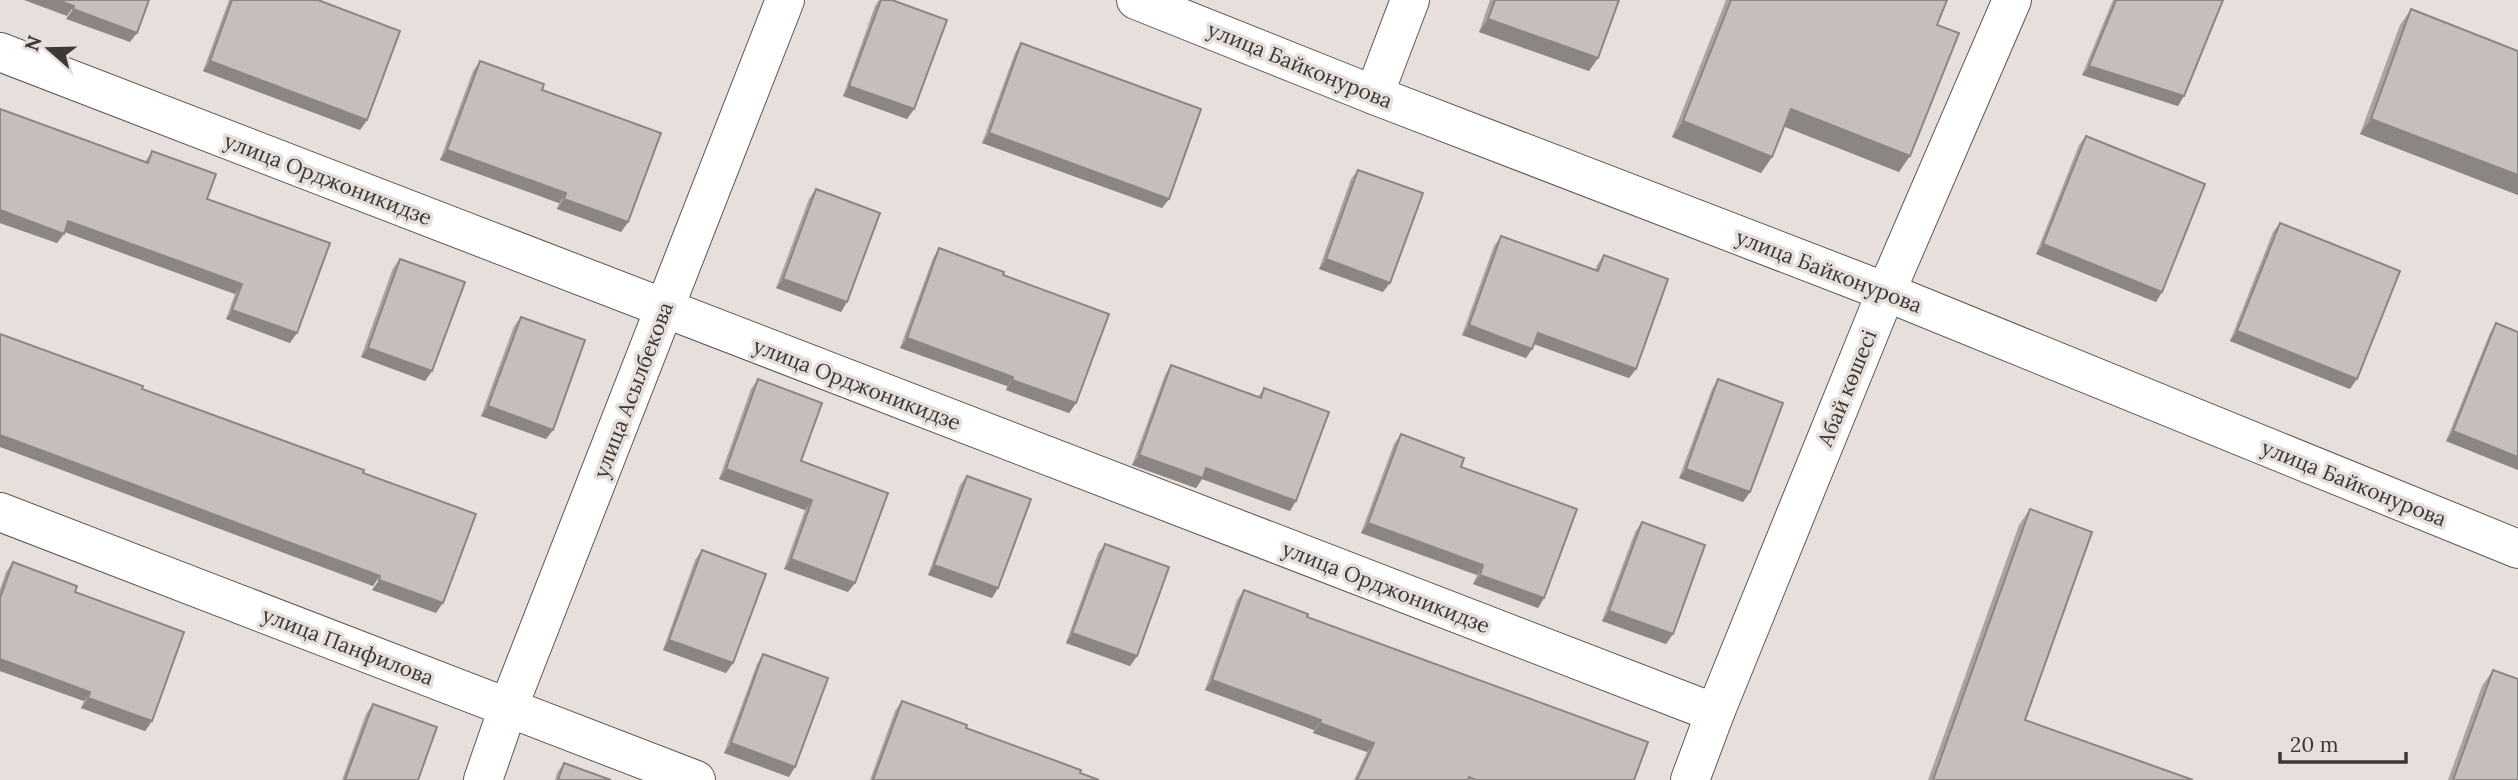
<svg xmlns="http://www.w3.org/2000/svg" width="2518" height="780" font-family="Lora,serif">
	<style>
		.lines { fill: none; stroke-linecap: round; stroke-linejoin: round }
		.street-casing { stroke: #5e5754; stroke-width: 40 }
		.secondary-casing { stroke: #5e5754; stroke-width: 40 }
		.street { stroke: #fff; stroke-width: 38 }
		.secondary { stroke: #fff; stroke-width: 38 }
		.wall { fill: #aaa3a1 }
		.shaded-wall { fill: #8b8583 }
		.building { fill: #c6bebb; stroke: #8b8583; stroke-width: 2 }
		.labels { text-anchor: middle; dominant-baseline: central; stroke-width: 7; stroke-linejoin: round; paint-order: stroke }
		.street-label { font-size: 21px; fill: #3b3836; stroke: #e7dfdb }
	</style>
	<rect width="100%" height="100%" fill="#e7dfdb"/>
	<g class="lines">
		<defs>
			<g id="street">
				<path d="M 1136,0 L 1374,95 L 1886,292 L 2518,549"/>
				<path d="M 0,52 L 1715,713"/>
				<path d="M 1374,95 L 1410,0"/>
				<path d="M 0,512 L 696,780"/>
				<path d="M 483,780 L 508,708 L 785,0"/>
			</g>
			<path id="secondary" d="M 1690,780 L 1715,713 L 1886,292 L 2012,0"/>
		</defs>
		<use href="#street" class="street-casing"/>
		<use href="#secondary" class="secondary-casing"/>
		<use href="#street" class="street"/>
		<use href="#secondary" class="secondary"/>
	</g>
	<g class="wall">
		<path d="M 229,0 L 318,0 L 367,120 L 360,130 L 203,71 Z"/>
		<path d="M 879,0 L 892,0 L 914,109 L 907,119 L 843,96 L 875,6 Z"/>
		<path d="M 1490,0 L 1619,0 L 1598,58 L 1589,71 L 1479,32 Z"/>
		<path d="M 1726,0 L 1947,0 L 1937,25 L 1899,172 L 1784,126 L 1772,157 L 1761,173 L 1672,137 Z"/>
		<path d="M 2113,0 L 2223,0 L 2178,106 L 2082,75 Z"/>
		<path d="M 2411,9 L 2518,51 L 2518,195 L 2360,134 L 2400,25 Z"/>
		<path d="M 1021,43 L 1169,199 L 1162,208 L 982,143 L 1015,53 Z"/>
		<path d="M 480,61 L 628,222 L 621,232 L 557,209 L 559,203 L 440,160 L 473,71 Z"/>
		<path d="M 0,109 L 145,162 L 152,151 L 207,199 L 290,343 L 226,319 L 235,294 L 65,232 L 57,243 L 0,223 Z"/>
		<path d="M 2086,136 L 2162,292 L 2156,302 L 2036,254 L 2079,145 Z"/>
		<path d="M 1358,170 L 1383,292 L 1319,269 L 1351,179 Z"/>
		<path d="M 816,189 L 847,302 L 841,312 L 776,288 L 809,199 Z"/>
		<path d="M 2280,223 L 2350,389 L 2230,341 L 2273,232 Z"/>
		<path d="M 1501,236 L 1595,270 L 1597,265 L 1604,255 L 1636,369 L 1629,378 L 1534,344 L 1532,349 L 1526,358 L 1462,335 L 1494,246 Z"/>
		<path d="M 939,248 L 1003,275 L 1076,403 L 1069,413 L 1006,390 L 1007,386 L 900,348 L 933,258 Z"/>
		<path d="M 400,259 L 432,371 L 425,381 L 361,357 L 393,268 Z"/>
		<path d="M 521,317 L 553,430 L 546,439 L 481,416 L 514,326 Z"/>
		<path d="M 2496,323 L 2518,332 L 2518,470 L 2446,441 L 2490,333 Z"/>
		<path d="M 1171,365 L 1258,397 L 1264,388 L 1290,511 L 1202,479 L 1196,488 L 1132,465 L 1165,375 Z"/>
		<path d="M 758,379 L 801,461 L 848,592 L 784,569 L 805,510 L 719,479 L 751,389 Z"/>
		<path d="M 1718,379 L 1750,492 L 1743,502 L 1679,478 L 1712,389 Z"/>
		<path d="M 1401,434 L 1461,467 L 1544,598 L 1538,608 L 1473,584 L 1477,575 L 1361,533 L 1394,444 Z"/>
		<path d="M 967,476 L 998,588 L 992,598 L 928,575 L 960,485 Z"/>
		<path d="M 2030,509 L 2025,720 L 2193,780 L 1928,780 L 2019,525 Z"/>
		<path d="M 1642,522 L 1673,634 L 1666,644 L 1602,621 L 1635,532 Z"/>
		<path d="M 1105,544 L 1137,656 L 1130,666 L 1066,643 L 1098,553 Z"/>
		<path d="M 702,550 L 733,663 L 726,673 L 663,650 L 695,560 Z"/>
		<path d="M 13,562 L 75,592 L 152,721 L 145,731 L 81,708 L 84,701 L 0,671 L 0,589 L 6,572 Z"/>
		<path d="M 1244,590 L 1307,617 L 1634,780 L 1354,780 L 1367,752 L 1313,733 L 1314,730 L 1205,690 L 1237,600 Z"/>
		<path d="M 763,654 L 789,777 L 724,753 L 757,664 Z"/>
		<path d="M 2493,670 L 2518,780 L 2448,780 L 2482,686 Z"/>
		<path d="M 902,701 L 966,728 L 1099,780 L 870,780 L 895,711 Z"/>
		<path d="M 373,704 L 418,780 L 342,780 L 366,714 Z"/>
		<path d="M 564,763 L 611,780 L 555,780 L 557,773 Z"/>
	</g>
	<g class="shaded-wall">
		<path d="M 24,0 L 57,0 L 74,6 L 67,16 Z"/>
		<path d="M 73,9 L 137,33 L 130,42 L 66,19 Z"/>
		<path d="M 1488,19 L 1598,58 L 1589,71 L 1479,32 Z"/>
		<path d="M 210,61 L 367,120 L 360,130 L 203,71 Z"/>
		<path d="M 2089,66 L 2184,96 L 2178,106 L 2082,75 Z"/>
		<path d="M 849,86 L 914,109 L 907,119 L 843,96 Z"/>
		<path d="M 1791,109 L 1910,156 L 1899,172 L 1780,125 Z"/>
		<path d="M 2371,119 L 2518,175 L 2518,195 L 2360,134 Z"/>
		<path d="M 1683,121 L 1772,157 L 1761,173 L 1672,137 Z"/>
		<path d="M 989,133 L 1169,199 L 1162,208 L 982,143 Z"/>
		<path d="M 447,150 L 566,193 L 559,203 L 440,160 Z"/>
		<path d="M 564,199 L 628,222 L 621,232 L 557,209 Z"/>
		<path d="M 0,210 L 64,234 L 57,243 L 0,223 Z"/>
		<path d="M 68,221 L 242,284 L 235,294 L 62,231 Z"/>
		<path d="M 2043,244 L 2162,292 L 2156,302 L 2036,254 Z"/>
		<path d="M 1326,259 L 1390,283 L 1383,292 L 1319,269 Z"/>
		<path d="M 783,279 L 847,302 L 841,312 L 776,288 Z"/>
		<path d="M 232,310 L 297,333 L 290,343 L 226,319 Z"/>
		<path d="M 1469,325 L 1532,349 L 1526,358 L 1462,335 Z"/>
		<path d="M 2237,331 L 2357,379 L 2350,389 L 2230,341 Z"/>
		<path d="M 1538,333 L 1636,369 L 1629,378 L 1531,343 Z"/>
		<path d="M 907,338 L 1013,377 L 1007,386 L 900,348 Z"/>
		<path d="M 368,348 L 432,371 L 425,381 L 361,357 Z"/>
		<path d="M 1012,380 L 1076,403 L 1069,413 L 1006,390 Z"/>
		<path d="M 488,406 L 553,430 L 546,439 L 481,416 Z"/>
		<path d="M 2453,431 L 2518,457 L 2518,470 L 2446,441 Z"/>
		<path d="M 0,435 L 380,576 L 373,586 L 0,447 Z"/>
		<path d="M 1139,455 L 1206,468 L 1296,501 L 1290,511 L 1202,479 L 1196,488 L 1132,465 Z"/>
		<path d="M 726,469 L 812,500 L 805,510 L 719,479 Z"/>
		<path d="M 1686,469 L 1750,492 L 1743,502 L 1679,478 Z"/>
		<path d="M 1368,523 L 1483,565 L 1477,575 L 1361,533 Z"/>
		<path d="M 791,559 L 855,583 L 848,592 L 784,569 Z"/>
		<path d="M 934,565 L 998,588 L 992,598 L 928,575 Z"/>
		<path d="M 1480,575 L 1544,598 L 1538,608 L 1473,584 Z"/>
		<path d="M 379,580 L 443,603 L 436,613 L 372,590 Z"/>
		<path d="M 1609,611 L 1673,634 L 1666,644 L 1602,621 Z"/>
		<path d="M 1072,633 L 1137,656 L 1130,666 L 1066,643 Z"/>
		<path d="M 669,640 L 733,663 L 726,673 L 663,650 Z"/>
		<path d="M 0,659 L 90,692 L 84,701 L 0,671 Z"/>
		<path d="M 1212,680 L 1321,720 L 1314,730 L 1205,690 Z"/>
		<path d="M 88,698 L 152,721 L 145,731 L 81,708 Z"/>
		<path d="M 1320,723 L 1374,743 L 1367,752 L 1313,733 Z"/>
		<path d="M 731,743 L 795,767 L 789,777 L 724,753 Z"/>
	</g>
	<g class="building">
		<path d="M 57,0 L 149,0 L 137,33 L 73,9 L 74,6 Z"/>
		<path d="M 232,0 L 318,0 L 400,31 L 367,120 L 210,61 Z"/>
		<path d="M 881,0 L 892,0 L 947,20 L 914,109 L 849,86 Z"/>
		<path d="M 1495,0 L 1619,0 L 1598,58 L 1488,19 Z"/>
		<path d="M 1731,0 L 1947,0 L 1937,25 L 1959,33 L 1910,156 L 1791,109 L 1772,157 L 1683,121 Z"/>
		<path d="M 2116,0 L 2223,0 L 2184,96 L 2089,66 Z"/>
		<path d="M 2411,9 L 2518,51 L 2518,175 L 2371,119 Z"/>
		<path d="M 1021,43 L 1201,109 L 1169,199 L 989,133 Z"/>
		<path d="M 480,61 L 544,84 L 542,90 L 661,133 L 628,222 L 564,199 L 566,193 L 447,150 Z"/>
		<path d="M 0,109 L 148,163 L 152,151 L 216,174 L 207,199 L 330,243 L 297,333 L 232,310 L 242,284 L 68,221 L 64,234 L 0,210 Z"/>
		<path d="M 2086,136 L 2205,184 L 2162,292 L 2043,244 Z"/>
		<path d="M 1358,170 L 1423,193 L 1390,283 L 1326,259 Z"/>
		<path d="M 816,189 L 880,213 L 847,302 L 783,279 Z"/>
		<path d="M 2280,223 L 2400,271 L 2357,379 L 2237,331 Z"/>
		<path d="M 1501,236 L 1598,271 L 1604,255 L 1668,279 L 1636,369 L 1538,333 L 1532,349 L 1469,325 Z"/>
		<path d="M 939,248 L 1004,272 L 1003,275 L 1109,314 L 1076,403 L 1012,380 L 1013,377 L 907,338 Z"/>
		<path d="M 400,259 L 465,282 L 432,371 L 368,348 Z"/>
		<path d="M 521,317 L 585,340 L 553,430 L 488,406 Z"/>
		<path d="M 2496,323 L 2518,332 L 2518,457 L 2453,431 Z"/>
		<path d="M 0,334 L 143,386 L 142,389 L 364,470 L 363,473 L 476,514 L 443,603 L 379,580 L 380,576 L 0,435 Z"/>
		<path d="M 1171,365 L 1261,398 L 1264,388 L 1329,412 L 1296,501 L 1206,468 L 1203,478 L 1139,455 Z"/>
		<path d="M 758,379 L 822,403 L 801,461 L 888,493 L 855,583 L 791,559 L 812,500 L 726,469 Z"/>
		<path d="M 1718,379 L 1783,403 L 1750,492 L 1686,469 Z"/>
		<path d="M 1401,434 L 1464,458 L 1461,467 L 1577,509 L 1544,598 L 1480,575 L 1483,565 L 1368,523 Z"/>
		<path d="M 967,476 L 1031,499 L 998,588 L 934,565 Z"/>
		<path d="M 2030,509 L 2092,532 L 2025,720 L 2193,780 L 1933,780 Z"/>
		<path d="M 1642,522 L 1705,545 L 1673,634 L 1609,611 Z"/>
		<path d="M 1105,544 L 1169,567 L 1137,656 L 1072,633 Z"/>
		<path d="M 702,550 L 766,574 L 733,663 L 669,640 Z"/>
		<path d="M 13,562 L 77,586 L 75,592 L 184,632 L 152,721 L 88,698 L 90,692 L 0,659 L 0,598 Z"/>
		<path d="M 1244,590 L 1308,614 L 1307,617 L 1648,742 L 1634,780 L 1476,780 L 1469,777 L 1468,780 L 1357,780 L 1374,743 L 1320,723 L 1321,720 L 1212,680 Z"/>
		<path d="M 763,654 L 828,678 L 795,767 L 731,743 Z"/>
		<path d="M 2493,670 L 2518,679 L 2518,780 L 2453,780 Z"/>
		<path d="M 902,701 L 967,725 L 966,728 L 1081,770 L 1080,773 L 1099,780 L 873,780 Z"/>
		<path d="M 373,704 L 437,727 L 418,780 L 345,780 Z"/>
		<path d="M 564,763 L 611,780 L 558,780 Z"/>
	</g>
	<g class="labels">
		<g class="street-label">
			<text transform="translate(1300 65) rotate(22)">улица Байконурова</text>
			<text transform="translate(328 179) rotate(21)">улица Орджоникидзе</text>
			<text transform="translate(1829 271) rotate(21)">улица Байконурова</text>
			<text transform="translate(857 384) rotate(21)">улица Орджоникидзе</text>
			<text transform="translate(1847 388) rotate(-68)">Абай көшесі</text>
			<text transform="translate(633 390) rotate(-69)">улица Асылбекова</text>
			<text transform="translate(2354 483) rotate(22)">улица Байконурова</text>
			<text transform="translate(1386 587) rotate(21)">улица Орджоникидзе</text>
			<text transform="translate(348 646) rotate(21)">улица Панфилова</text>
		</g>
	</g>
	<g transform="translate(49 49) rotate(290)" stroke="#e7dfdb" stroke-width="5" paint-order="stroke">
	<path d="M0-5L12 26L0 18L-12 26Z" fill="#3b3836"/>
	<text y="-10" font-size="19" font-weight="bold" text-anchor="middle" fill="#3b3836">N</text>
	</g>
	<path d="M2280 752v10h126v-10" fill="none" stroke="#3b3836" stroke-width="3.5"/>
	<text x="2290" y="752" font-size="21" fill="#3b3836" stroke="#e7dfdb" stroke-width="5" paint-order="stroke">20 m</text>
</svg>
